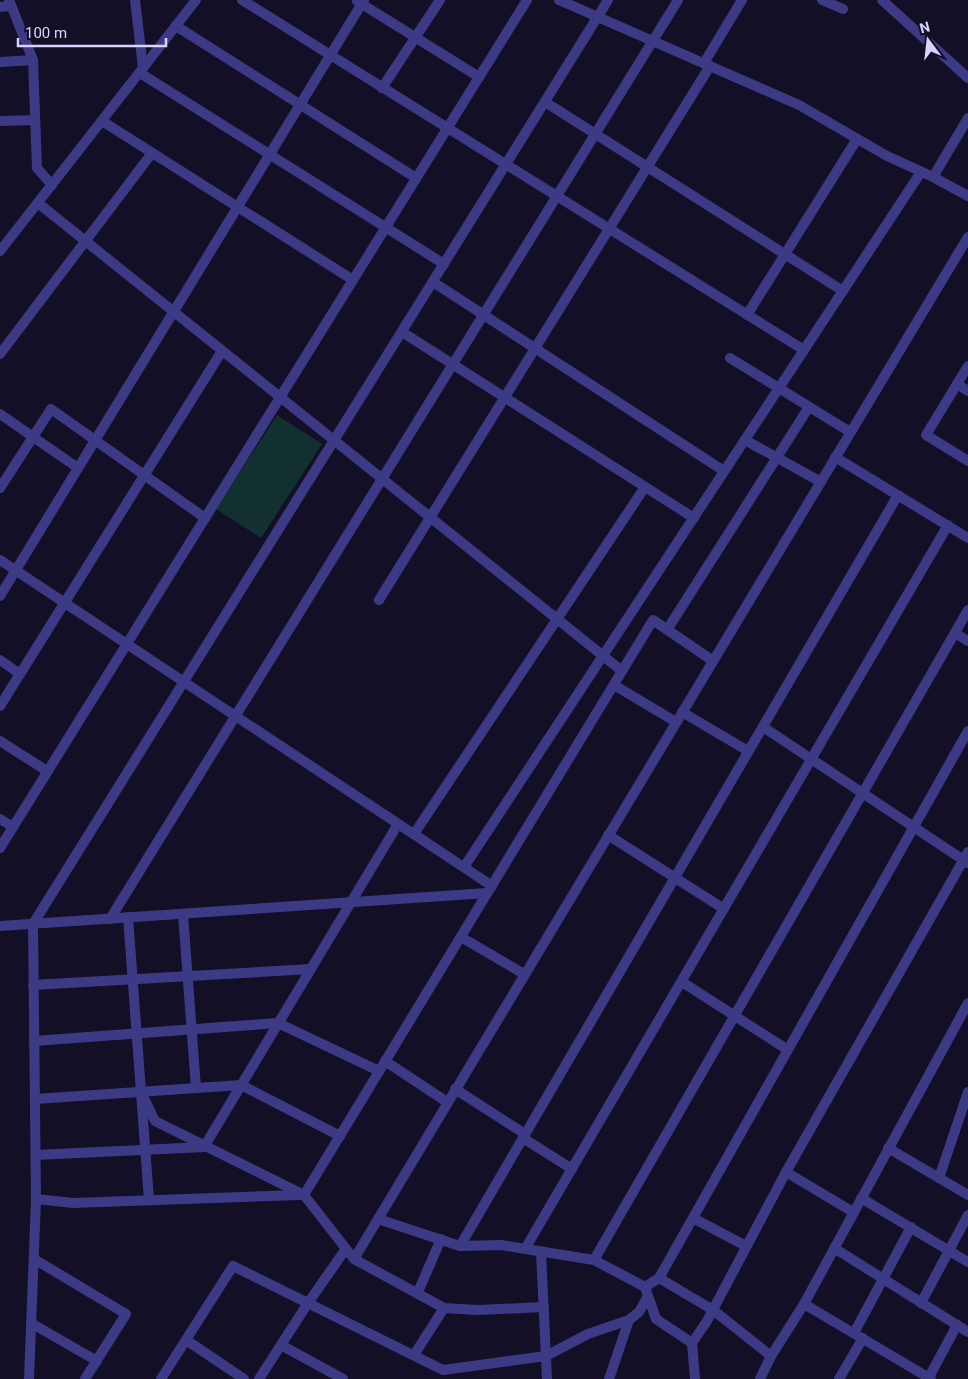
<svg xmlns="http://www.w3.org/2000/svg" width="968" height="1379" font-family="Roboto,sans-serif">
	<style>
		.green { fill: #12302f }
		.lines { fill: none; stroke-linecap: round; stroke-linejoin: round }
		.minor { stroke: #3d3a85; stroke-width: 10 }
	</style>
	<rect width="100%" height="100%" fill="#130f26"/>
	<path class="green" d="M 277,415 L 322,444 L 261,538 L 216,509 Z"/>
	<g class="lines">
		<g class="minor">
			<path d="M 9,0 L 33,60 L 37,168 L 52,185"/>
			<path d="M 135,0 L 143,68"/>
			<path d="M 242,0 L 804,350"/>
			<path d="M 559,0 L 799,105 L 887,156 L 933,177 L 968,196"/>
			<path d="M 822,0 L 843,9"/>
			<path d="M 882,0 L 968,78"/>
			<path d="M 357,1 L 479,77"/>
			<path d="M 0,7 L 10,6"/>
			<path d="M 176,26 L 416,178"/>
			<path d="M 0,62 L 33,60"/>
			<path d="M 704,63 L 742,0"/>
			<path d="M 140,73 L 444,264"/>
			<path d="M 382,88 L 440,0"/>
			<path d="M 545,102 L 843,291"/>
			<path d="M 0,121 L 35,120"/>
			<path d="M 102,121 L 353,280"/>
			<path d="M 933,177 L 968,118"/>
			<path d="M 38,203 L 622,671"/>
			<path d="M 0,251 L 196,0"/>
			<path d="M 433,282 L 724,471"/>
			<path d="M 747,315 L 857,139"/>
			<path d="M 402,332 L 694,518"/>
			<path d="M 0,354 L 152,153"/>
			<path d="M 730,358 L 850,432"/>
			<path d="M 968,366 L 926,435 L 968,461"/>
			<path d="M 957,384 L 968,391"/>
			<path d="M 0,414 L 78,468"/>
			<path d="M 745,440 L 821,482"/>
			<path d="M 835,457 L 968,538"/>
			<path d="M 0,488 L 51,409 L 205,518"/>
			<path d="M 0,560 L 492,886"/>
			<path d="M 0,596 L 364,0"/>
			<path d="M 379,600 L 710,66"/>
			<path d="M 667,630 L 809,407"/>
			<path d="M 955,633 L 968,641"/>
			<path d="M 0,660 L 20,674"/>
			<path d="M 614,685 L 676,722"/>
			<path d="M 0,706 L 222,351"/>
			<path d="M 682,712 L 748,751"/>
			<path d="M 763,727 L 968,863"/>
			<path d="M 0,741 L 47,771"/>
			<path d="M 0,819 L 13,827"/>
			<path d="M 414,834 L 645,487"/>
			<path d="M 608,835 L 724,909"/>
			<path d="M 0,848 L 527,0"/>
			<path d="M 464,867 L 921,172"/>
			<path d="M 183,914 L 196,1088"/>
			<path d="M 128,917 L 149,1200"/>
			<path d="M 110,919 L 678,0"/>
			<path d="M 0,926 L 487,893"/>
			<path d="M 461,937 L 524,974"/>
			<path d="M 682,982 L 788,1050"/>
			<path d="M 33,985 L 311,969"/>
			<path d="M 34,1041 L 278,1023 L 379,1071"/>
			<path d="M 385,1061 L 447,1102"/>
			<path d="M 455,1089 L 525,1134"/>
			<path d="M 141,1092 L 155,1121 L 304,1195 L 354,1259 L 444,1308 L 478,1310 L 544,1307"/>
			<path d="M 35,1099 L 241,1085 L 340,1136"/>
			<path d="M 523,1138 L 572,1169"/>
			<path d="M 888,1148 L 968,1195"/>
			<path d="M 36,1155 L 204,1147 L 398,824"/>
			<path d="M 786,1172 L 853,1212"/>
			<path d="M 939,1178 L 968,1092"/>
			<path d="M 304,1195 L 653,620 L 713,661"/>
			<path d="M 861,1198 L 968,1262"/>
			<path d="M 36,1199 L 73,1203 L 300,1195"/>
			<path d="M 693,1218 L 746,1246"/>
			<path d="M 378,1219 L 460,1246 L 501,1245 L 594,1260 L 645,1287 L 656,1319 L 692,1343"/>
			<path d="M 460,1246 L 898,495"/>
			<path d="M 834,1248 L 968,1332"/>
			<path d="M 525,1249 L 948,525"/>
			<path d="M 541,1252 L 547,1379"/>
			<path d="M 34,1259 L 126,1314 L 85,1379"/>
			<path d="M 354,1259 L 968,237"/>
			<path d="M 594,1260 L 968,610"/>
			<path d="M 659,1278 L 713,1310 L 771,1356"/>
			<path d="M 645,1287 L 659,1278 L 968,731"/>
			<path d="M 418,1292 L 441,1239"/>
			<path d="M 921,1303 L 968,1215"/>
			<path d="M 804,1304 L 931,1379"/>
			<path d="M 31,1323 L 97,1361"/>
			<path d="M 854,1333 L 911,1227"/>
			<path d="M 186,1340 L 244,1379"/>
			<path d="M 281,1345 L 343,1379"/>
			<path d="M 414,1355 L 444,1308"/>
			<path d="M 29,1379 L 36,1199 L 33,924 L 608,0"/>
			<path d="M 161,1379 L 233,1266 L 443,1370 L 546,1356 L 588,1334 L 629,1320 L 639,1312 L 648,1296"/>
			<path d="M 259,1379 L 308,1303 L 345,1250"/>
			<path d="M 609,1379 L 629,1320"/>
			<path d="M 695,1379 L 692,1343 L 707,1321 L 786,1172 L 968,852"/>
			<path d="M 760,1379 L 771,1356 L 804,1304 L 968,1003"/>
			<path d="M 839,1379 L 863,1338"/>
			<path d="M 928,1379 L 957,1325"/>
		</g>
	</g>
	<g transform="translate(928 40) rotate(345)" stroke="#130f26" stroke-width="4" paint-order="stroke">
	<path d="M0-4L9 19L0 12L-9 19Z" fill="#d9d4ff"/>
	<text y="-8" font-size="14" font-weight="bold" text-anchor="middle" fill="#d9d4ff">N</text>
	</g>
	<path d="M18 38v8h148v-8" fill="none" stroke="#d9d4ff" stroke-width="2.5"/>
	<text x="25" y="38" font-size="15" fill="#d9d4ff" stroke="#130f26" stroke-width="4" paint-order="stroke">100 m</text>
</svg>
